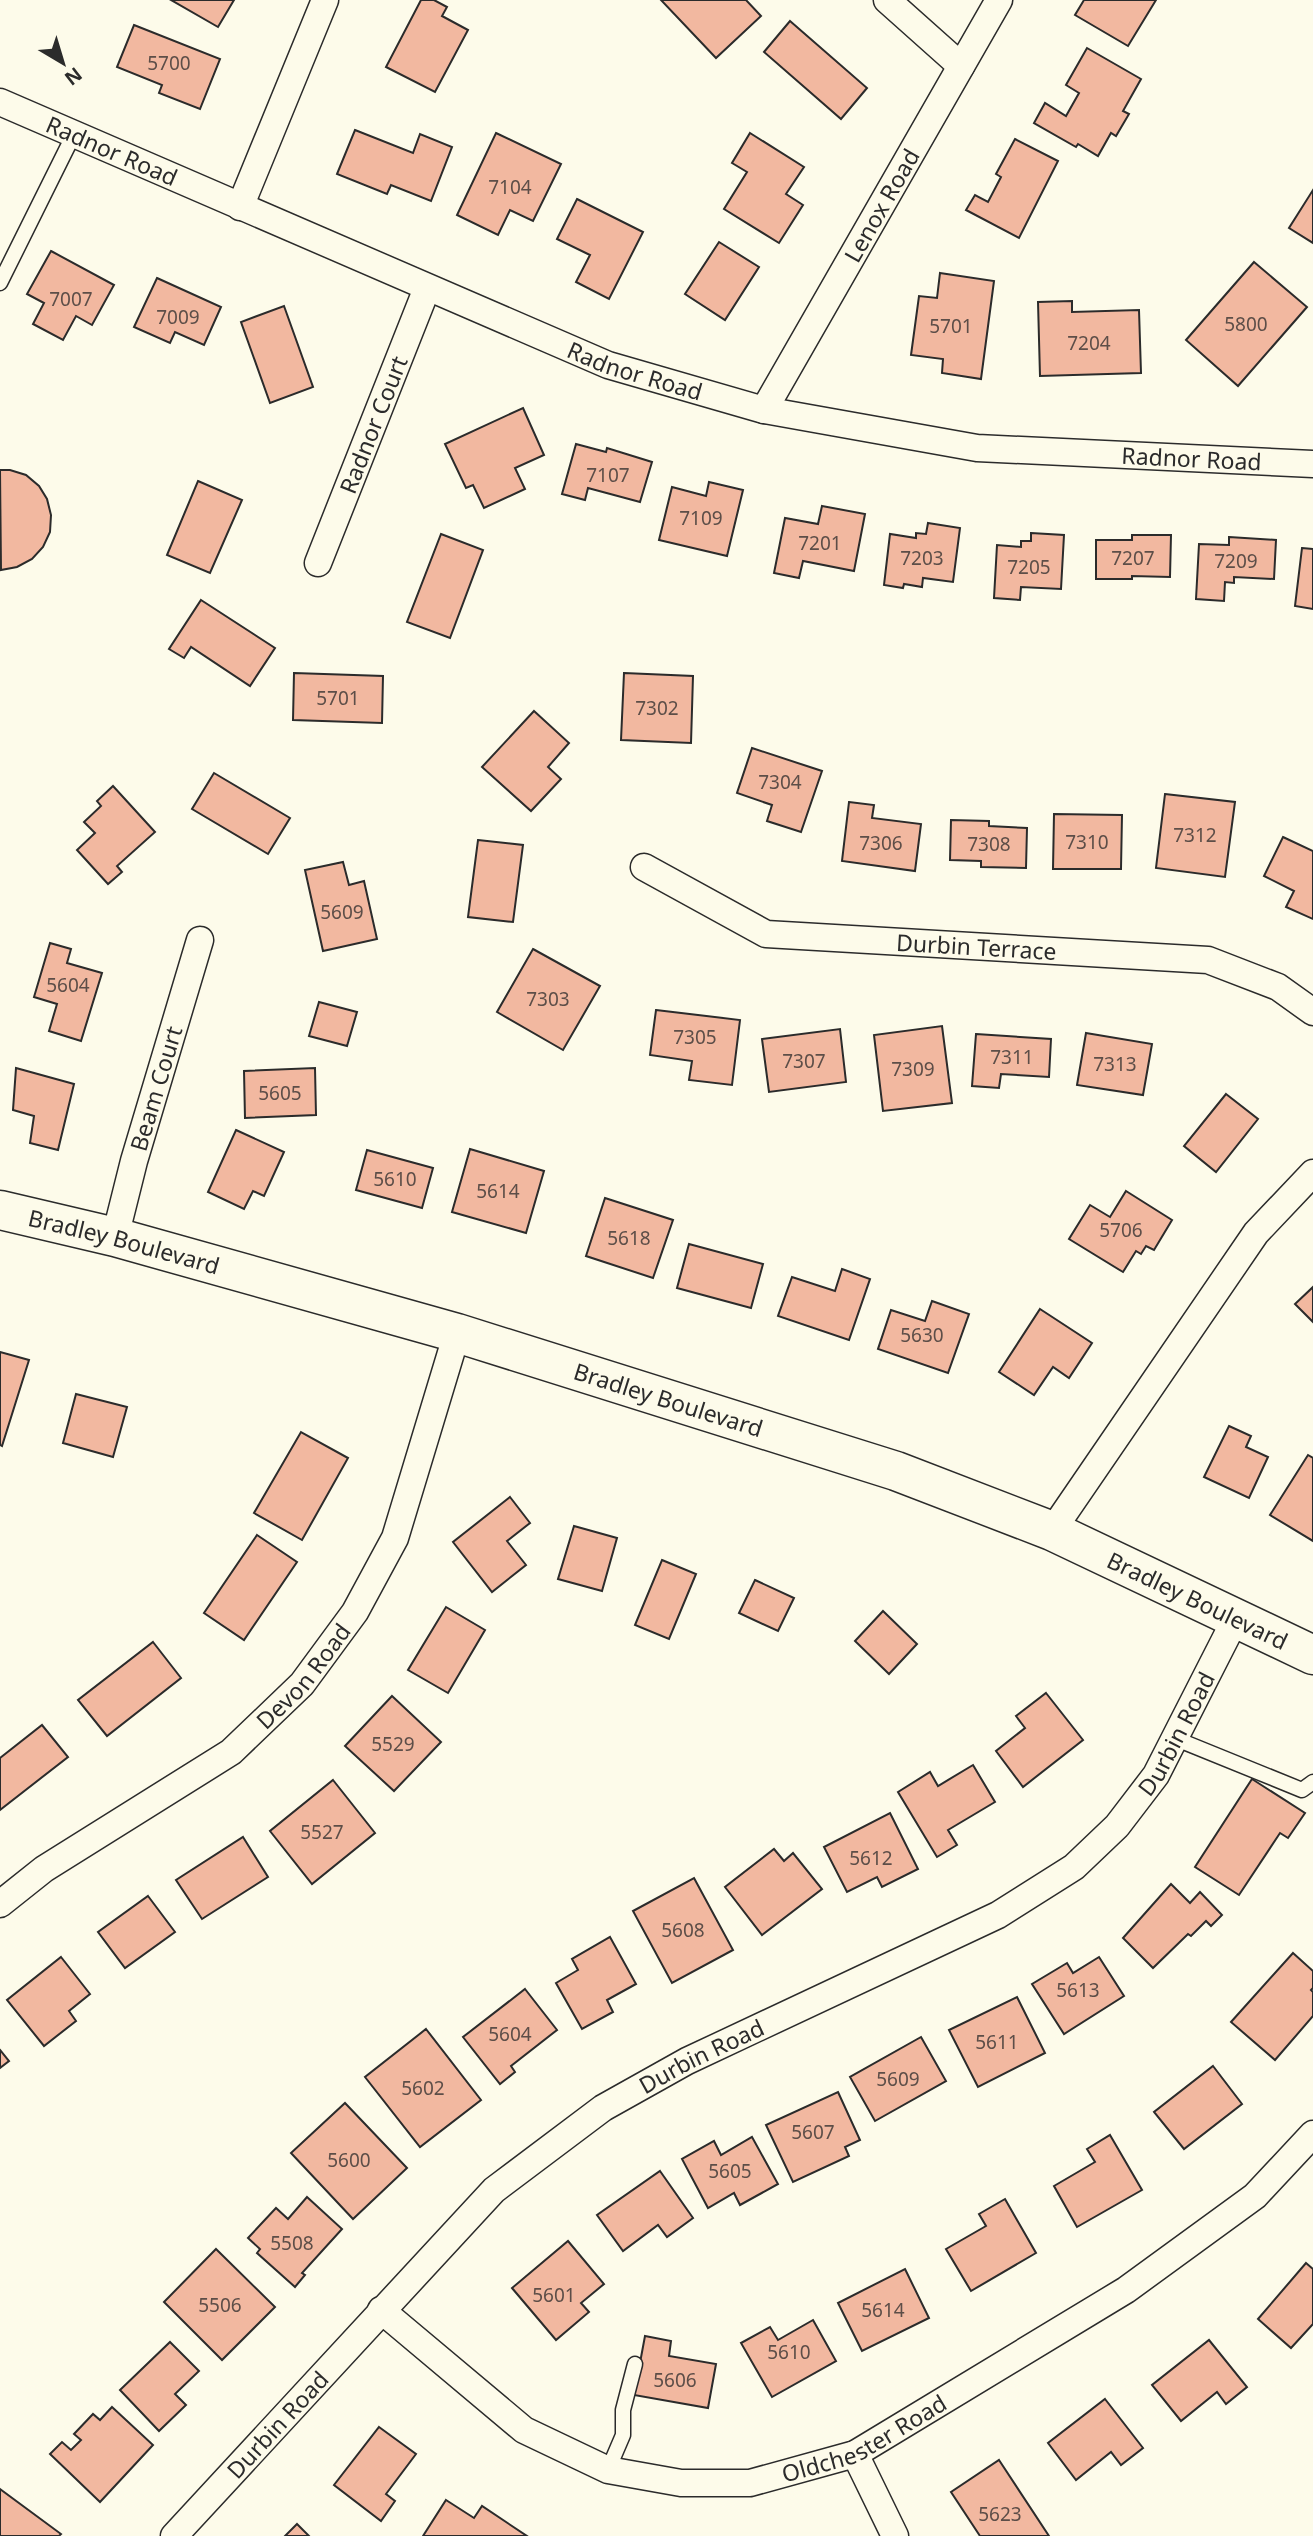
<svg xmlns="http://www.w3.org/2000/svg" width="1313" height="2536" font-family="'Noto Sans',sans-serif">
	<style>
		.building { fill: #f2b8a0; stroke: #2b2b2b; stroke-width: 2 }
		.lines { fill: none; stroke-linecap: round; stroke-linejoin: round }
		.lane-casing { stroke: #2b2b2b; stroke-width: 17 }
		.street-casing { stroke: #2b2b2b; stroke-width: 29 }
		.secondary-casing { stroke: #2b2b2b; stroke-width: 41 }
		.lane { stroke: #fdfbea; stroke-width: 14 }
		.street { stroke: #fdfbea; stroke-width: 26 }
		.secondary { stroke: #fdfbea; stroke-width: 38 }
		.labels { text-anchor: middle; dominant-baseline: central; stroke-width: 5; stroke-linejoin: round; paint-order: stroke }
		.number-label { font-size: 19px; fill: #5d4e48 }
		.street-label { font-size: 23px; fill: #2b2b2b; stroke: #fdfbea }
	</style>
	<rect width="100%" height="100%" fill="#fdfbea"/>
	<g class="building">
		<path d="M 171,0 L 234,0 L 218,27 Z"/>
		<path d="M 421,0 L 434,0 L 447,7 L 442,16 L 468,30 L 435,92 L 386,67 Z"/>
		<path d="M 661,0 L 746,0 L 761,16 L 716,58 Z"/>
		<path d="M 1084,0 L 1156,0 L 1128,46 L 1075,15 Z"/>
		<path d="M 790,21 L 867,88 L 841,119 L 764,52 Z"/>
		<path d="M 134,25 L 220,59 L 200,109 L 159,93 L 162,85 L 117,67 Z"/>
		<path d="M 1087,48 L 1141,79 L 1123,111 L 1129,114 L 1116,136 L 1111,133 L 1098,156 L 1078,144 L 1076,147 L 1034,123 L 1045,103 L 1066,116 L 1079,93 L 1066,85 Z"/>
		<path d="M 355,130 L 413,153 L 420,134 L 452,147 L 431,201 L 391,185 L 387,194 L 337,174 Z"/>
		<path d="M 496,133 L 561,164 L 533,221 L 510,210 L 498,235 L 457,215 Z"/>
		<path d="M 750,133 L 804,167 L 786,194 L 803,205 L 779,243 L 724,209 L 747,172 L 732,163 Z"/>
		<path d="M 1015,139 L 1058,161 L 1019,238 L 966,210 L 975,195 L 988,202 L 1001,177 L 996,174 Z"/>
		<path d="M 1313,190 L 1313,243 L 1289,228 Z"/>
		<path d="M 577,199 L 643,232 L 609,299 L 576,282 L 590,255 L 557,239 Z"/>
		<path d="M 719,242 L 759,267 L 725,320 L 685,294 Z"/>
		<path d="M 51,251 L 114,285 L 92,325 L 76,316 L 63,340 L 33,324 L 44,303 L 27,294 Z"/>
		<path d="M 1254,262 L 1307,307 L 1238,386 L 1186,340 Z"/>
		<path d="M 940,273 L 994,281 L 981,379 L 942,373 L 943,359 L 911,355 L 919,296 L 937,298 Z"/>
		<path d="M 157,278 L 221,307 L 204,345 L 175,332 L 170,343 L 134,327 Z"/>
		<path d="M 1072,301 L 1072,312 L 1139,310 L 1141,373 L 1040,376 L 1038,302 Z"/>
		<path d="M 284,306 L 313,387 L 270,403 L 241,322 Z"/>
		<path d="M 523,408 L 544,455 L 515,468 L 525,489 L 484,508 L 473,485 L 466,488 L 445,444 Z"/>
		<path d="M 576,444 L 606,452 L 607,448 L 652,462 L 640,502 L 588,488 L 585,500 L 562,494 Z"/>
		<path d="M 0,470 L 10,470 L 26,475 L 39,486 L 47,499 L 51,515 L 50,532 L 43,547 L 32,559 L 17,567 L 1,570 Z"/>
		<path d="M 198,481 L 242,500 L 210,573 L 167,555 Z"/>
		<path d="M 709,482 L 743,490 L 727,556 L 659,540 L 672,487 L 706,496 Z"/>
		<path d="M 822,506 L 865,514 L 854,571 L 803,561 L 799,578 L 774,573 L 785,518 L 818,524 Z"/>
		<path d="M 928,523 L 960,528 L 953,582 L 923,578 L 922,587 L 904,584 L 903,588 L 884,585 L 890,534 L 916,538 L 916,533 L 926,534 Z"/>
		<path d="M 1031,533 L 1064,535 L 1061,589 L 1021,587 L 1020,600 L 994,598 L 997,545 L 1021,547 L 1021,541 L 1031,541 Z"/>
		<path d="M 441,534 L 483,550 L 450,638 L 407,622 Z"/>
		<path d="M 1132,535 L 1171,535 L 1170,577 L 1132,576 L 1132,579 L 1096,579 L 1096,540 L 1132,540 Z"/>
		<path d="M 1229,537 L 1276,540 L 1274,579 L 1234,577 L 1234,583 L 1225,582 L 1224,601 L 1196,599 L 1199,544 L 1229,545 Z"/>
		<path d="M 1302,548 L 1313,549 L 1313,609 L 1295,606 Z"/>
		<path d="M 201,600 L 275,648 L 250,686 L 191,647 L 184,658 L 169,649 Z"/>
		<path d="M 294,673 L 383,676 L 382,723 L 293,720 Z"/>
		<path d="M 624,673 L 693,676 L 691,743 L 621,740 Z"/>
		<path d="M 534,711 L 569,743 L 548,767 L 561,779 L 531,811 L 482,767 Z"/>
		<path d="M 752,748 L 822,771 L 801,832 L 767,821 L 772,805 L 737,793 Z"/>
		<path d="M 214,773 L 290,818 L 268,854 L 192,809 Z"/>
		<path d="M 113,786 L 155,832 L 117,866 L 122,872 L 108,884 L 77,850 L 95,833 L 84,822 L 101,806 L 97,801 Z"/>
		<path d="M 1165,794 L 1235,802 L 1225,877 L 1156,868 Z"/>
		<path d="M 849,802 L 874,805 L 872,818 L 921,824 L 915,871 L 842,861 Z"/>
		<path d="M 1054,814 L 1122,815 L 1121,869 L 1053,869 Z"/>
		<path d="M 951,820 L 989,821 L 989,826 L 1027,828 L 1026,868 L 981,867 L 981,861 L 950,860 Z"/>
		<path d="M 1283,837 L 1313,851 L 1313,919 L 1286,907 L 1294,891 L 1264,876 Z"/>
		<path d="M 478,840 L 523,845 L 513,922 L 468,917 Z"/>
		<path d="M 343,862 L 349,885 L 364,881 L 377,939 L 323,951 L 305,870 Z"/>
		<path d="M 50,943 L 71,949 L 67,963 L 102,973 L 81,1041 L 49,1031 L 57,1004 L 34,997 Z"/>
		<path d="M 533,949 L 600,986 L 563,1050 L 497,1012 Z"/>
		<path d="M 319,1002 L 357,1012 L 347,1046 L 309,1036 Z"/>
		<path d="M 656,1010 L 740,1020 L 732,1085 L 689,1080 L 692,1061 L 650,1055 Z"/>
		<path d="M 942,1026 L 952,1103 L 883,1111 L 874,1035 Z"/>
		<path d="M 840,1029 L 846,1082 L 769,1092 L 762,1039 Z"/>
		<path d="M 1086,1033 L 1152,1044 L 1143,1095 L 1077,1085 Z"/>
		<path d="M 976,1034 L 1051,1039 L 1049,1077 L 1001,1074 L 999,1088 L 972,1086 Z"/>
		<path d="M 16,1068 L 74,1084 L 58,1150 L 30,1143 L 34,1116 L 13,1110 Z"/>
		<path d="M 315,1068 L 316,1115 L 245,1118 L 244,1071 Z"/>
		<path d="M 1226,1094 L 1258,1119 L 1216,1172 L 1184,1146 Z"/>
		<path d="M 236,1130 L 284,1152 L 264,1196 L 253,1191 L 244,1209 L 208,1192 Z"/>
		<path d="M 470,1149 L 544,1171 L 526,1233 L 452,1212 Z"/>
		<path d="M 367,1150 L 433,1168 L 422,1208 L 356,1190 Z"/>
		<path d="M 1126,1191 L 1172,1220 L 1154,1250 L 1146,1246 L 1141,1254 L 1136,1251 L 1123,1272 L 1069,1239 L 1090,1205 L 1110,1217 Z"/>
		<path d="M 605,1198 L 673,1220 L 653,1278 L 586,1256 Z"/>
		<path d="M 689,1244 L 763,1264 L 751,1308 L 677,1288 Z"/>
		<path d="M 842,1269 L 870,1279 L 849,1340 L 778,1316 L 792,1277 L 835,1291 Z"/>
		<path d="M 1313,1287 L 1313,1322 L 1295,1304 Z"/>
		<path d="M 932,1301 L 969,1314 L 948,1373 L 878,1349 L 891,1310 L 925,1321 Z"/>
		<path d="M 1040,1309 L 1092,1343 L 1069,1378 L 1053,1367 L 1034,1395 L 999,1372 Z"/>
		<path d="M 0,1352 L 29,1360 L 2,1446 L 0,1445 Z"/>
		<path d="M 76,1394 L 127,1407 L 113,1457 L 63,1443 Z"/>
		<path d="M 1229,1426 L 1251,1436 L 1246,1447 L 1268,1457 L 1249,1498 L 1204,1477 Z"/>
		<path d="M 301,1432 L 348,1458 L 302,1540 L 254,1513 Z"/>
		<path d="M 1308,1455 L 1313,1458 L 1313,1541 L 1270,1515 Z"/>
		<path d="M 510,1497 L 530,1523 L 507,1541 L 526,1565 L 492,1592 L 453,1542 Z"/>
		<path d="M 574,1526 L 617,1538 L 602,1591 L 558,1579 Z"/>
		<path d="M 257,1535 L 297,1562 L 244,1640 L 204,1613 Z"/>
		<path d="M 662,1560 L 696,1574 L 669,1639 L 635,1625 Z"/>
		<path d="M 755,1580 L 794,1598 L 778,1631 L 739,1613 Z"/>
		<path d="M 446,1607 L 485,1630 L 448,1693 L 408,1670 Z"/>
		<path d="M 883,1611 L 917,1644 L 889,1674 L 855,1641 Z"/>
		<path d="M 153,1642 L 181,1678 L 107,1736 L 78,1700 Z"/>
		<path d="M 1046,1693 L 1083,1740 L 1023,1787 L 996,1751 L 1025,1728 L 1016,1716 Z"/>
		<path d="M 392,1696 L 441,1742 L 394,1791 L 345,1746 Z"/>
		<path d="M 42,1725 L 68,1757 L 0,1810 L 0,1758 Z"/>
		<path d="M 973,1765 L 995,1802 L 948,1830 L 957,1845 L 937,1857 L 898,1792 L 930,1772 L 938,1786 Z"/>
		<path d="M 1252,1779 L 1305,1813 L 1288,1838 L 1280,1833 L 1239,1895 L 1195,1867 Z"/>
		<path d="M 333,1780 L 375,1833 L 312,1884 L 270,1831 Z"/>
		<path d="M 890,1813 L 918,1869 L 882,1887 L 877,1877 L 847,1892 L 824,1847 Z"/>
		<path d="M 243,1837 L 268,1877 L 202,1919 L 176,1880 Z"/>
		<path d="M 774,1849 L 784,1861 L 793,1853 L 822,1889 L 762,1935 L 725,1887 Z"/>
		<path d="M 694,1878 L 733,1950 L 672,1983 L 633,1911 Z"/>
		<path d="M 1171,1884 L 1190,1903 L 1200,1892 L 1222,1915 L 1211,1926 L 1206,1921 L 1191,1936 L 1188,1934 L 1153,1968 L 1123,1938 Z"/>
		<path d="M 148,1896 L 175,1932 L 125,1968 L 98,1932 Z"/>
		<path d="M 610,1937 L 636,1984 L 607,2000 L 613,2012 L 582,2029 L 556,1983 L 578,1970 L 572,1959 Z"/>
		<path d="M 1293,1953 L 1313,1971 L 1313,1988 L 1311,1990 L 1313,1992 L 1313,2016 L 1275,2060 L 1231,2022 Z"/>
		<path d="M 61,1957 L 90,1994 L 69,2011 L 76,2021 L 44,2046 L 7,2000 Z"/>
		<path d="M 1099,1957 L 1124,1996 L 1064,2034 L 1032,1984 L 1067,1963 L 1073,1973 Z"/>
		<path d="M 525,1989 L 557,2030 L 511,2066 L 515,2072 L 500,2084 L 463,2037 Z"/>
		<path d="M 1017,1997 L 1045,2053 L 978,2087 L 949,2030 Z"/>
		<path d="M 426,2029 L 481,2100 L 420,2147 L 365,2077 Z"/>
		<path d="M 921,2037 L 946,2081 L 875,2121 L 850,2077 Z"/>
		<path d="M 0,2050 L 9,2061 L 0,2068 Z"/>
		<path d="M 1213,2066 L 1242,2104 L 1184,2149 L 1154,2112 Z"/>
		<path d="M 838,2092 L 860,2140 L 845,2147 L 849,2156 L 793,2182 L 766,2125 Z"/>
		<path d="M 345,2103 L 407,2168 L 353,2219 L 291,2153 Z"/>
		<path d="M 1110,2135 L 1142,2190 L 1077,2227 L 1054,2186 L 1095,2162 L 1087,2149 Z"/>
		<path d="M 752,2137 L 778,2184 L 740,2205 L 734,2193 L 708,2208 L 682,2159 L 714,2141 L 721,2155 Z"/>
		<path d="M 660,2171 L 693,2218 L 667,2237 L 658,2225 L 623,2251 L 597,2215 Z"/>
		<path d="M 307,2197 L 342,2229 L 302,2273 L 305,2275 L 295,2287 L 257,2253 L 260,2249 L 248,2238 L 276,2208 L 288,2219 Z"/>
		<path d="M 1005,2199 L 1036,2253 L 971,2291 L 946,2249 L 986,2226 L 979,2214 Z"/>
		<path d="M 568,2241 L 604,2284 L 581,2303 L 589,2312 L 556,2340 L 512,2288 Z"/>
		<path d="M 216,2249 L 275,2307 L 222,2360 L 164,2302 Z"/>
		<path d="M 1306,2263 L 1313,2269 L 1313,2324 L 1291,2348 L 1258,2319 Z"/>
		<path d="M 905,2269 L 929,2318 L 862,2351 L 838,2303 Z"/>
		<path d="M 813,2320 L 836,2361 L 772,2397 L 741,2343 L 770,2327 L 778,2340 Z"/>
		<path d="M 645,2336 L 671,2341 L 669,2356 L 716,2364 L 708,2408 L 634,2395 Z"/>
		<path d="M 1209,2340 L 1247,2387 L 1226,2404 L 1217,2392 L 1181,2421 L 1152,2385 Z"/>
		<path d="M 170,2342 L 199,2371 L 175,2394 L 186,2405 L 159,2431 L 120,2390 Z"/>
		<path d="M 1105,2399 L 1143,2448 L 1121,2465 L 1111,2452 L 1076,2480 L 1048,2443 Z"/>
		<path d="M 112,2407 L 153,2445 L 100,2502 L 50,2454 L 62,2442 L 71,2450 L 81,2440 L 74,2434 L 93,2414 L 100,2420 Z"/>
		<path d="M 379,2427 L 416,2454 L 386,2494 L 395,2501 L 381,2521 L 334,2485 Z"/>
		<path d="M 999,2460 L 1049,2536 L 980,2536 L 951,2492 Z"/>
		<path d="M 0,2489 L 61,2534 L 59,2536 L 0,2536 Z"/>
		<path d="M 446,2500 L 474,2518 L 482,2506 L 527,2536 L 423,2536 Z"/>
		<path d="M 297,2524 L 309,2536 L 285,2536 Z"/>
	</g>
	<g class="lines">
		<defs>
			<g id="lane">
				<path d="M 0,283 L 74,134"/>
				<path d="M 1174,1738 L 1302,1790 L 1313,1782"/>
				<path d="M 608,2470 L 623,2435 L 623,2410 L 635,2364"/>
			</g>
			<g id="street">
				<path d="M 887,0 L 961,66"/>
				<path id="s1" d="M 0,102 L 608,365 L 764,410 L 977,448 L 1313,464"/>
				<path d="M 240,207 L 325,0"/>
				<path id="s2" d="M 764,410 L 999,0"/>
				<path id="s3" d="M 318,563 L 427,288"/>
				<path id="s4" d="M 644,867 L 766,934 L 1208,960 L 1278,987 L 1313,1012"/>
				<path id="s5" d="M 115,1237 L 134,1161 L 200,940"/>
				<path d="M 1052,1531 L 1256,1233 L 1313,1173"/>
				<path id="s6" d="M 0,1904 L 44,1869 L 231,1752 L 302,1684 L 355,1612 L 395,1538 L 457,1333"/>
				<path id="s7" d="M 381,2310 L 524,2430 L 608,2470 L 681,2483 L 750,2483 L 855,2454 L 1126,2290 L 1255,2196 L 1313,2134"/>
				<path d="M 855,2454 L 895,2536"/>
				<path id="s8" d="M 174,2536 L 494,2190 L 603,2108 L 687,2061 L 998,1915 L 1074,1867 L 1117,1826 L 1156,1775 L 1236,1618"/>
			</g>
			<g id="secondary">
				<path id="s9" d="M 0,1210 L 115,1237 L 457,1333 L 896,1471 L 1052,1531 L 1313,1655"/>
			</g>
		</defs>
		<use href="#lane" class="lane-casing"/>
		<use href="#street" class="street-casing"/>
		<use href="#secondary" class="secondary-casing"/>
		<use href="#lane" class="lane"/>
		<use href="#street" class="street"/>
		<use href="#secondary" class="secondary"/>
	</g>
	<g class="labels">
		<g class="number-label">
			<text x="169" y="63">5700</text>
			<text x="510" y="187">7104</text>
			<text x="71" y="299">7007</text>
			<text x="178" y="317">7009</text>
			<text x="1246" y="324">5800</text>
			<text x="951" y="326">5701</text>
			<text x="1089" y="343">7204</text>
			<text x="608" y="475">7107</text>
			<text x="701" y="518">7109</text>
			<text x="820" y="543">7201</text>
			<text x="922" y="558">7203</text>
			<text x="1133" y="558">7207</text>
			<text x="1236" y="561">7209</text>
			<text x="1029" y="567">7205</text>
			<text x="338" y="698">5701</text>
			<text x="657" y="708">7302</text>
			<text x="780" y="782">7304</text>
			<text x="1195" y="835">7312</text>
			<text x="1087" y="842">7310</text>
			<text x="881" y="843">7306</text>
			<text x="989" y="844">7308</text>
			<text x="342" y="912">5609</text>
			<text x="68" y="985">5604</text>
			<text x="548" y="999">7303</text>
			<text x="695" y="1037">7305</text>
			<text x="1012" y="1057">7311</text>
			<text x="804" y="1061">7307</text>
			<text x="1115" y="1064">7313</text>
			<text x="913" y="1069">7309</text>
			<text x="280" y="1093">5605</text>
			<text x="395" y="1179">5610</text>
			<text x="498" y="1191">5614</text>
			<text x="1121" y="1230">5706</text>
			<text x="629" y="1238">5618</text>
			<text x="922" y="1335">5630</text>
			<text x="393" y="1744">5529</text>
			<text x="322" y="1832">5527</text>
			<text x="871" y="1858">5612</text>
			<text x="683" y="1930">5608</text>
			<text x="1078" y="1990">5613</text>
			<text x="510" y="2034">5604</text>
			<text x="997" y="2042">5611</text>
			<text x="898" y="2079">5609</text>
			<text x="423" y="2088">5602</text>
			<text x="813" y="2132">5607</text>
			<text x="349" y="2160">5600</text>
			<text x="730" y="2171">5605</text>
			<text x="292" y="2243">5508</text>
			<text x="554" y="2295">5601</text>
			<text x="220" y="2305">5506</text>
			<text x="883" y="2310">5614</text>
			<text x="789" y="2352">5610</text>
			<text x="675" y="2380">5606</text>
			<text x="1000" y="2514">5623</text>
		</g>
		<g class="street-label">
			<text stroke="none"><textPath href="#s1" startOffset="122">Radnor Road</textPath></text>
			<text stroke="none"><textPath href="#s2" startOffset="236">Lenox Road</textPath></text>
			<text stroke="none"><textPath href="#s1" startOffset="690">Radnor Road</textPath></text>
			<text stroke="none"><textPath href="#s3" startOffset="149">Radnor Court</textPath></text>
			<text stroke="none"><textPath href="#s1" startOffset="1256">Radnor Road</textPath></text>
			<text stroke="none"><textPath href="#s4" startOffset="350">Durbin Terrace</textPath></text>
			<text stroke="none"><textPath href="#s5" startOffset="154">Beam Court</textPath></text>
			<text stroke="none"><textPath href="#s9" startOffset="128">Bradley Boulevard</textPath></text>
			<text stroke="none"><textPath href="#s9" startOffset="695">Bradley Boulevard</textPath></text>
			<text stroke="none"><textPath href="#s9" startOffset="1262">Bradley Boulevard</textPath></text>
			<text stroke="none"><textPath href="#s6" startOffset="382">Devon Road</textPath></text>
			<text stroke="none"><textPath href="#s8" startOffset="1307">Durbin Road</textPath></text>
			<text stroke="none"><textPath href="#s8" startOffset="719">Durbin Road</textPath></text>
			<text stroke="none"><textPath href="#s8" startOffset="152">Durbin Road</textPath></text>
			<text stroke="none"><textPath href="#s7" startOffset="546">Oldchester Road</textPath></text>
		</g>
	</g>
	<g transform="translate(63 63) rotate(142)" stroke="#fdfbea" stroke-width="5" paint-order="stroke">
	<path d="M0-5L12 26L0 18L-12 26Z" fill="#2b2b2b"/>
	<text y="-10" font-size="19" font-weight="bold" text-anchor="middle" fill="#2b2b2b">N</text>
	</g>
</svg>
